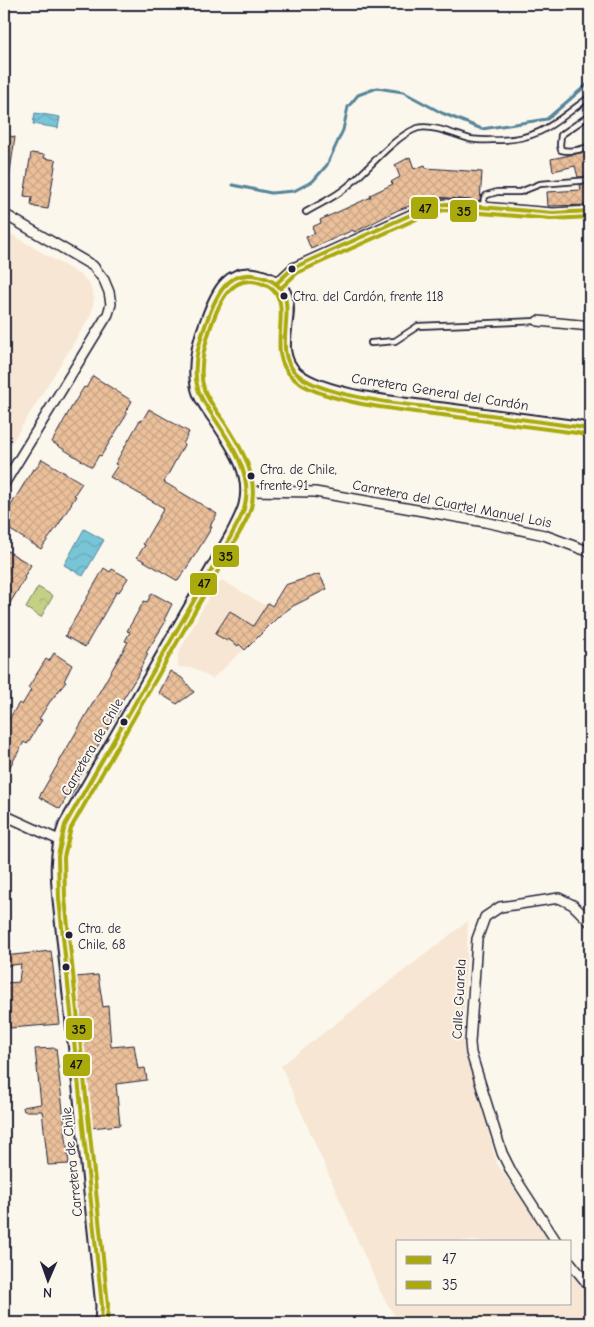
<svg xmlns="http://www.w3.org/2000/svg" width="594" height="1327" font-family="'Comic Neue',sans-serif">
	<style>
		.built { fill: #f6e6d3 }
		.park { fill: url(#park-crowns); stroke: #737a60 }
		.water { fill: url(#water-waves); stroke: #568499 }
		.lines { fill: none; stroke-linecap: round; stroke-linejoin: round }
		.stream { stroke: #568499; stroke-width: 3 }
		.building { fill: url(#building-cross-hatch); stroke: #22223b }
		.service-casing { stroke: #22223b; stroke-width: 8 }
		.minor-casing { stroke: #22223b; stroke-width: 12 }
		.tertiary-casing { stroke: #22223b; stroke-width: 15 }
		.service { stroke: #fbf7ec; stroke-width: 4.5 }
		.minor { stroke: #fbf7ec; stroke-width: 9 }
		.tertiary { stroke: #fbf7ec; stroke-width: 11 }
		.bus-1-casing { stroke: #fbf7ec; stroke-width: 8 }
		.bus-2-casing { stroke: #fbf7ec; stroke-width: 8 }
		.bus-1 { stroke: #aaaa0c; stroke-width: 4 }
		.bus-2 { stroke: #aaaa0c; stroke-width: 4 }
		.bus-dot { fill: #22223b; stroke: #fbf7ec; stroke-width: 2 }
		.labels { text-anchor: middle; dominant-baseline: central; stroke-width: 4; stroke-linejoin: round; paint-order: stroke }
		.bus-label { font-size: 13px; fill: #22223b; stroke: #fbf7ec; text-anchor: start }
		.street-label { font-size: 14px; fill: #22223b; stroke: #fbf7ec }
		.line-badge { stroke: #fbf7ec; stroke-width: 2 }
		.pale-badge-label { font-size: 14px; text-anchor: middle; font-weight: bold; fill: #111 }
	</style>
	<defs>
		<pattern id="park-crowns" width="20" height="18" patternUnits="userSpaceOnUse" patternTransform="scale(1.25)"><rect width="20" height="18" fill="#c4d185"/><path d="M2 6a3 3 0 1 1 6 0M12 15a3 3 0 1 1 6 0" fill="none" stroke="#a8b374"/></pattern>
		<pattern id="water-waves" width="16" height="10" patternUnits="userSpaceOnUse" patternTransform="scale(1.25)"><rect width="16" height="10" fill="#79c5d8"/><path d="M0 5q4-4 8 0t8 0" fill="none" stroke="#68a9ba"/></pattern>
		<pattern id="building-cross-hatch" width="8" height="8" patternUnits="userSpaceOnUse" patternTransform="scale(1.25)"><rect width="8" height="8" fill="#ebc09a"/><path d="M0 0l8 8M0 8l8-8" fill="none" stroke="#c9a586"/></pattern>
	</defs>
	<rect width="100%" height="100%" fill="#fbf7ec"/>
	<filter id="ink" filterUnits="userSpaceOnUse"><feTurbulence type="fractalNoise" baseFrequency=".02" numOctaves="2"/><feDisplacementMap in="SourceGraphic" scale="10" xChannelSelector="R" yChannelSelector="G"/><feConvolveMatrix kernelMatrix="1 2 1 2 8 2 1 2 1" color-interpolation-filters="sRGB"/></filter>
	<g filter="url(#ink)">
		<g class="built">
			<path d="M 4,230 L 80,275 L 89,283 L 94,298 L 91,315 L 4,455 Z"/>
			<path d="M 222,580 L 281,615 L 212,679 L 194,668 L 178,667 L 178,654 L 211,593 Z"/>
			<path d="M 468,921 L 463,1039 L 497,1164 L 550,1241 L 398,1241 L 398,1303 L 570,1303 L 570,1270 L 590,1300 L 590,1323 L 399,1323 L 381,1293 L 281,1066 Z"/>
		</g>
		<path class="park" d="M 38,587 L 53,596 L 41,617 L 26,608 Z"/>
		<g class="water">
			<path d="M 35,113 L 60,117 L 58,128 L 33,124 Z"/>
			<path d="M 84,529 L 104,540 L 83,576 L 64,565 Z"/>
		</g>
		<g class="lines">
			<path class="stream" d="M 233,185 L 271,193 L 294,191 L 313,181 L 327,165 L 343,130 L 348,107 L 358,95 L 377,88 L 403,92 L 442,113 L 482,129 L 547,119 L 590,82"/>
		</g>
		<g class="building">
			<path d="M 4,135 L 15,137 L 9,179 L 4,178 Z"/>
			<path d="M 590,151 L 590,176 L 578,177 L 575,166 L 553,171 L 551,159 Z"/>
			<path d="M 31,153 L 45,155 L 44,158 L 56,160 L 48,209 L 35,207 L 31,205 L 32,197 L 24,196 Z"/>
			<path d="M 410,157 L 414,169 L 425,165 L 426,168 L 482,172 L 480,201 L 436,197 L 398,210 L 363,228 L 354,232 L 353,230 L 311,249 L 306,237 L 315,233 L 312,227 L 321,223 L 320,220 L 371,197 L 370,195 L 393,184 L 391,182 L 400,177 L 395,165 Z"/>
			<path d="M 590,184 L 590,205 L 548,206 L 547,192 L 581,190 L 580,185 Z"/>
			<path d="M 93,376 L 132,401 L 125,413 L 127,414 L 101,456 L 99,455 L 92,467 L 52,442 L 71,408 L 84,387 L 86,388 Z"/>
			<path d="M 149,409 L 189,432 L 183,444 L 184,445 L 164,482 L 217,514 L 210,526 L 212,527 L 195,555 L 178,581 L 137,557 L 145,545 L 143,544 L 164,508 L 110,477 L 118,465 L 115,464 L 140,420 L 142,421 Z"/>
			<path d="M 42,459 L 82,483 L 74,495 L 76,496 L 59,524 L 41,549 L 4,526 L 4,517 L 33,469 L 35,470 Z"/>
			<path d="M 4,549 L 31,565 L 24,577 L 25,578 L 4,613 Z"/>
			<path d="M 104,568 L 110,572 L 112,569 L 128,578 L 119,592 L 117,591 L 85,647 L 65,636 Z"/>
			<path d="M 319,574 L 327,589 L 293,606 L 279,616 L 245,650 L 239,644 L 238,646 L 228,639 L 227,641 L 215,634 L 230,611 L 253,626 L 268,603 L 272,606 L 285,585 Z"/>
			<path d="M 152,593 L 172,604 L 164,620 L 166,621 L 146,653 L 148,654 L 140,669 L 141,670 L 120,704 L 118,709 L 120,710 L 98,744 L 99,744 L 76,783 L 78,784 L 71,796 L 68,794 L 60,809 L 39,797 L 128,642 L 125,641 L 130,632 L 127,631 L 144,601 L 147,602 Z"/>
			<path d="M 54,653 L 72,665 L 64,681 L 66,682 L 49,703 L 39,719 L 42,720 L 27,744 L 24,742 L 4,777 L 4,727 L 19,703 L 22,705 L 31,690 L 28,688 L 46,659 L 49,661 Z"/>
			<path d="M 170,671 L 182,678 L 194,692 L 177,704 L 159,693 Z"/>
			<path d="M 51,951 L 60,1024 L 10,1028 L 6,983 L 19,982 L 21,964 L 4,966 L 4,956 Z"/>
			<path d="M 98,975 L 103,1007 L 108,1006 L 111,1047 L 134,1045 L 138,1069 L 145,1068 L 147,1080 L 116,1084 L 120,1125 L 91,1128 L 88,1103 L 89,1103 L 82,1049 L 84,1049 L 82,1022 L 80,1009 L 78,1009 L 75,977 Z"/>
			<path d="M 56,1048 L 69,1164 L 48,1165 L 42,1111 L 24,1111 L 23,1107 L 41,1104 L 35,1049 Z"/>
		</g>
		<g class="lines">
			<defs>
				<g id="service">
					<path d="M 590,115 L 561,135 L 560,145 L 561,150 C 571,152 581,150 590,146"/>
					<path d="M 483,207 L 484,198 L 487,195 L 497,192 L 520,192 L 540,184 L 590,180"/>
					<path d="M 306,212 C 319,204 336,197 348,186 C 367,171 395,135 418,128 C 431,124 456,135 470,139 C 479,141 490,140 500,140 C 544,139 556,120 590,97"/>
					<path d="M 371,343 L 395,341 L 418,326 L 538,321"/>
				</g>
				<g id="minor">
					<path d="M 4,214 L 93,266 L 104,280 L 109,292 L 111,304 L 108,314 L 4,484"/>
					<path d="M 277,283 L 293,268 L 430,206 L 446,204 L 553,213 L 590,211"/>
					<path d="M 538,321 L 590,326"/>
					<path d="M 247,491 L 315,492 L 485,522 L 544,535 L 590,552"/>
					<path d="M 4,815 L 59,840"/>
					<path d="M 556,1241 L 512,1173 L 502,1153 L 471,1053 L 470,1043 L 477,939 L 485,917 L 500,907 L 559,898 L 573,905 L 590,922"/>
					<path d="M 570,1262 L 590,1287"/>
				</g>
				<path id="tertiary" d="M 101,1323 L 102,1306 L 60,910 C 57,880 54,853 65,825 L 231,536 C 236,526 242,516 245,505 C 253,472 232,445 215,419 C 208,409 199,398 197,386 C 193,364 199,340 207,320 C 217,292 229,265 264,277 C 314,293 263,346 297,374 C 326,397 406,404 443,409 C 488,415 533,421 578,427 L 590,430"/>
			</defs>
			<use href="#service" class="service-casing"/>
			<use href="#minor" class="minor-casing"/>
			<use href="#tertiary" class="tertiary-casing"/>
			<use href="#service" class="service"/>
			<use href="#minor" class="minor"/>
			<use href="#tertiary" class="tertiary"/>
			<defs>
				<g id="bus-1">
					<path d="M 277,283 L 293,268 L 430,206 L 446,204 L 553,213 L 590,211"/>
					<path d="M 101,1323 L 102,1306 L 59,899 L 58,856 L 65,825 L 231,536 C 236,526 243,516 245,505 C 252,474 233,447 217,422 C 210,411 201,401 198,389 C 192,369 198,345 205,326 C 215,299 226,266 262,277 C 312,292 265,346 297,374 C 324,398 410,405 447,409 C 490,415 534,421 578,427 L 590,430"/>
				</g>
				<g id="bus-2">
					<path d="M 281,288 L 297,273 L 432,212 L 446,210 L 552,219 L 590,217"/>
					<path d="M 107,1323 L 108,1305 L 65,898 L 64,857 L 71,828 L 236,539 C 242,529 248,519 251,508 C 259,476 241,447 224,421 C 217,411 208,401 204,389 C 198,370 204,347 210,329 C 218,306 230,272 261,283 C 303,297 260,349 293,378 C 321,404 411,411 449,416 C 492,422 534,427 577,433 L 588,436"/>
				</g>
			</defs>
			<use href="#bus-1" class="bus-1-casing"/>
			<use href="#bus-2" class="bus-2-casing"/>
			<use href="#bus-1" class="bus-1"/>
			<use href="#bus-2" class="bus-2"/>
		</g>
	</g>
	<g class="bus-dot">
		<circle cx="292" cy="269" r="4.5"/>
		<circle cx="284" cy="296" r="4.5"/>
		<circle cx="251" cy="476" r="4.5"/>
		<circle cx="124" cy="722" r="4.5"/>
		<circle cx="69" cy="935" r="4.5"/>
		<circle cx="66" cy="967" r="4.5"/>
	</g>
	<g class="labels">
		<g class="bus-label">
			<text x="293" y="296">Ctra. del Cardón, frente 118</text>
			<text x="260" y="469">Ctra. de Chile,<tspan x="260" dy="16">frente 91</tspan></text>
			<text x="78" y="928">Ctra. de<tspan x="78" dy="16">Chile, 68</tspan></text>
		</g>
		<g class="street-label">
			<text transform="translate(440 392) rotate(9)">Carretera General del Cardón</text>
			<text transform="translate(452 504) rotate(11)">Carretera del Cuartel Manuel Lois</text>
			<text transform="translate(92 747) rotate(-60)">Carretera de Chile</text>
			<text transform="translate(459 999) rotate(-87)">Calle Guarela</text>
			<text transform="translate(72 1162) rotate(-96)">Carretera de Chile</text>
		</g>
	</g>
	<g class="line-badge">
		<rect x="410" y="196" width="29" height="24" rx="5" fill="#aaaa0c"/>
		<rect x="449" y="199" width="29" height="24" rx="5" fill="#aaaa0c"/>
		<rect x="212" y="544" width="28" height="24" rx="5" fill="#aaaa0c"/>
		<rect x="189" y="572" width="29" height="24" rx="5" fill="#aaaa0c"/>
		<rect x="65" y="1017" width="28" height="24" rx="5" fill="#aaaa0c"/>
		<rect x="62" y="1053" width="29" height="24" rx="5" fill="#aaaa0c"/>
	</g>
	<g class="pale-badge-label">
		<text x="425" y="213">47</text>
		<text x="464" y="216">35</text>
		<text x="226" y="561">35</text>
		<text x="204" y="588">47</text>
		<text x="79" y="1034">35</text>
		<text x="76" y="1069">47</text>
	</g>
	<rect width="594" height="1327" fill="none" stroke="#fbf7ec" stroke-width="20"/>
	<rect x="10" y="10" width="574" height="1307" fill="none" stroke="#22223b" stroke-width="2" filter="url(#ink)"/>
	<rect x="396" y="1240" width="175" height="65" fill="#fbf7ec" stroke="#a4a2a5"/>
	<rect x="406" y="1256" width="25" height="8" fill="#aaaa0c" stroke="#a4a2a5"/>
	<text x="442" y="1264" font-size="15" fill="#22223b">47</text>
	<rect x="406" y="1281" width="25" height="8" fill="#aaaa0c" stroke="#a4a2a5"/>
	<text x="442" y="1290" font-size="15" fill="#22223b">35</text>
	<g transform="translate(48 1280) rotate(182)" stroke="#fbf7ec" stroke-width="4" paint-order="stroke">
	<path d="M0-4L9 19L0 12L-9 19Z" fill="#22223b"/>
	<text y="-8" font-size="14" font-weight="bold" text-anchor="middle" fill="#22223b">N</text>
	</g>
</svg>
